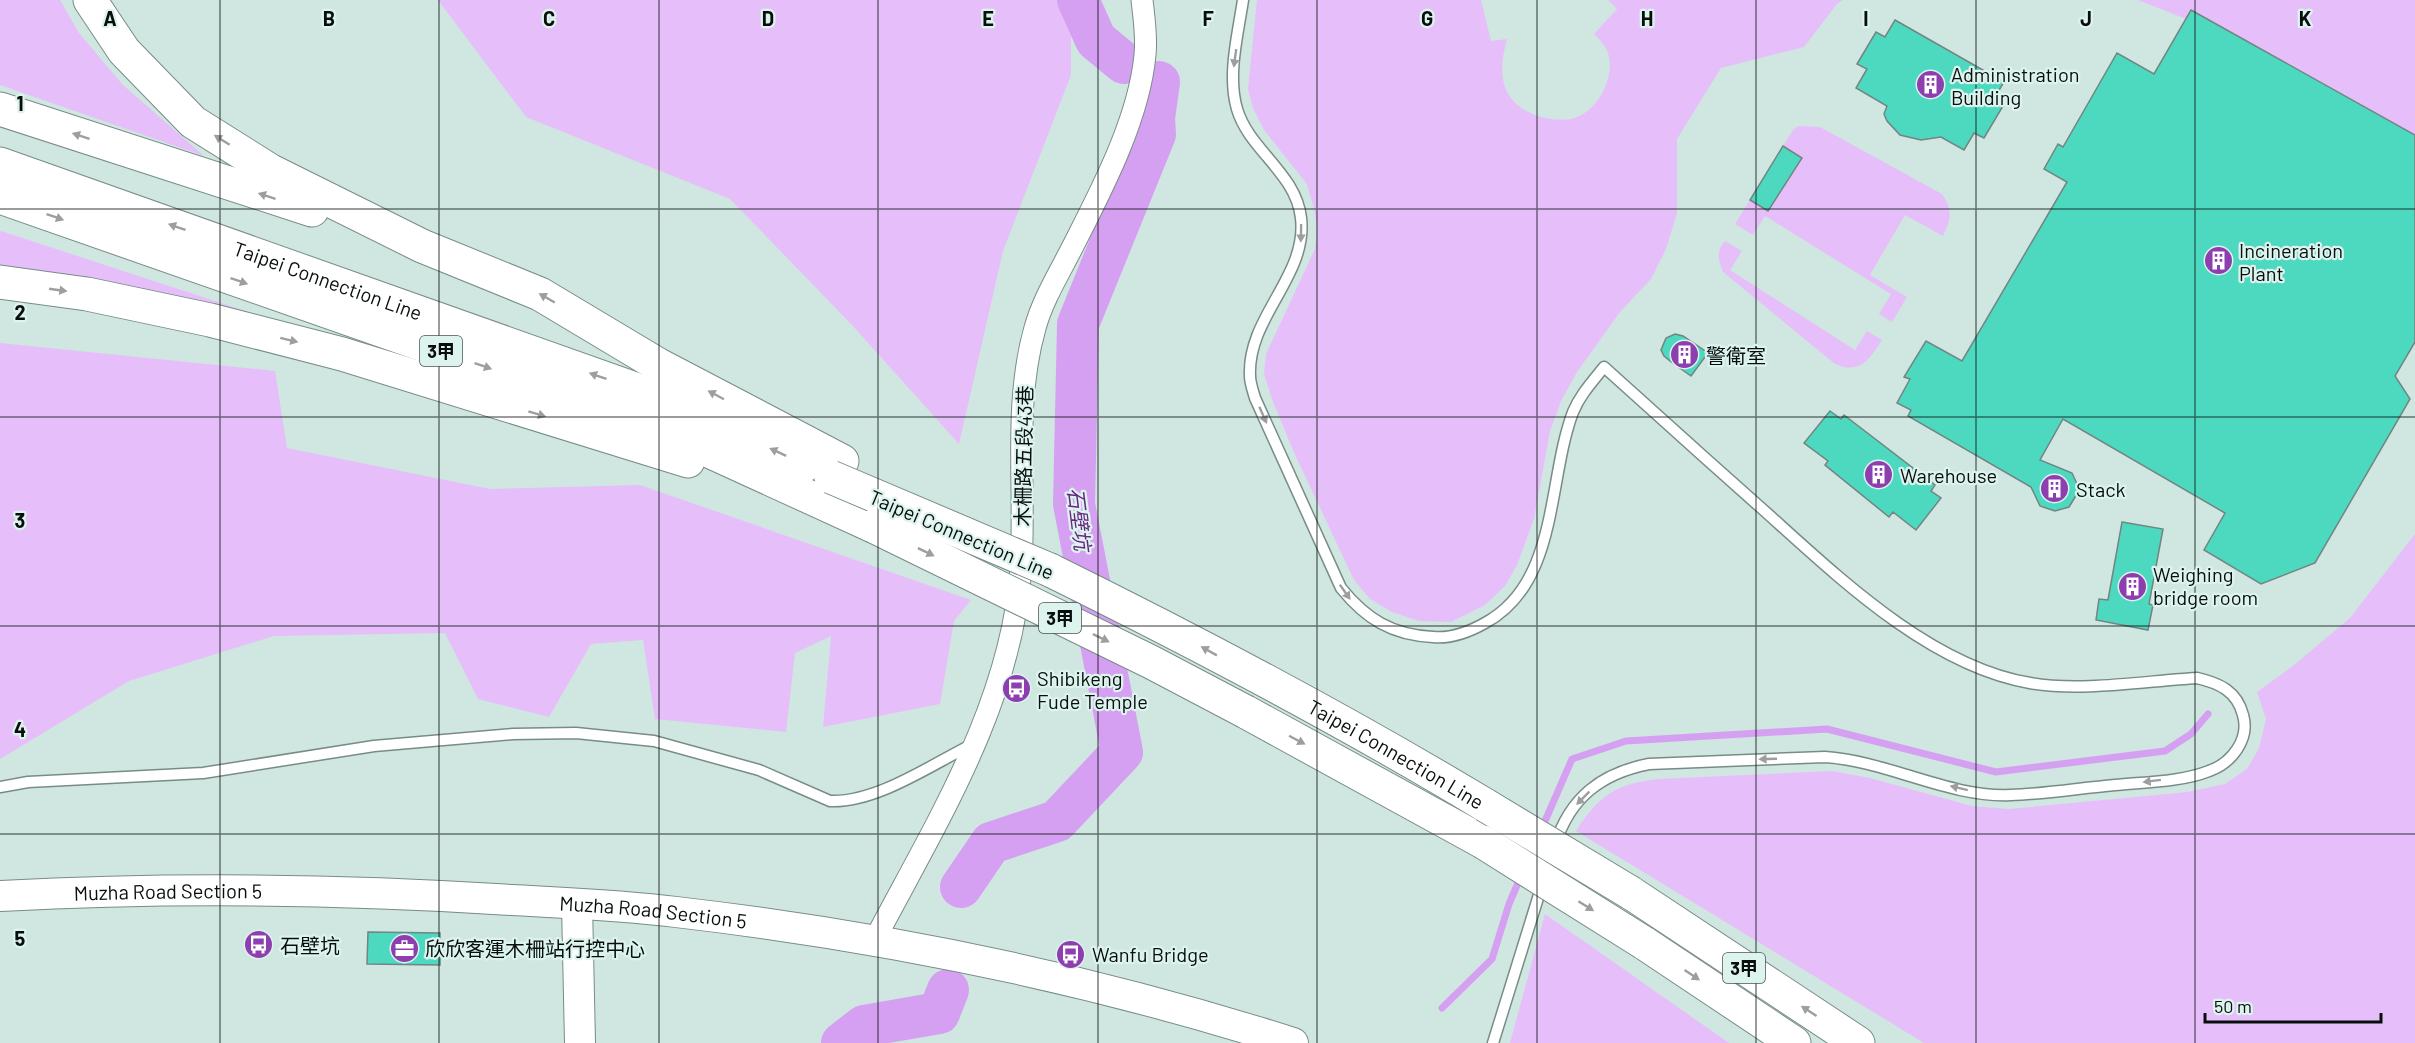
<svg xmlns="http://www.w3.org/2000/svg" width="2415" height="1043" font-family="Barlow,'Noto Sans TC',sans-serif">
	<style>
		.green { fill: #e6bffa }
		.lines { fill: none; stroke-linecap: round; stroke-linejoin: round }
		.stream { stroke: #d6a0f2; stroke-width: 7 }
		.river { stroke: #d6a0f2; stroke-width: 42 }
		.building { fill: #4cd9c0; stroke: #728581; stroke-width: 1.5 }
		.lane-casing { stroke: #788c87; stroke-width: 13 }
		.street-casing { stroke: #788c87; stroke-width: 23 }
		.secondary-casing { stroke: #788c87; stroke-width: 32 }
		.highway-casing { stroke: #788c87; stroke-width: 35 }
		.lane { stroke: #fff; stroke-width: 10 }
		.street { stroke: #fff; stroke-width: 21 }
		.secondary { stroke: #fff; stroke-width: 30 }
		.highway { stroke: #fff; stroke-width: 33 }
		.highway-bridge-casing { stroke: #788c87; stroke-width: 35; stroke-linecap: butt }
		.highway-bridge { stroke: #fff; stroke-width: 33 }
		.oneway { fill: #9c9f9e }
		.grid { fill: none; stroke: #070e0c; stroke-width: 1.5; stroke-opacity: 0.55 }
		.labels { text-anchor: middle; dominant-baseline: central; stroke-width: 4.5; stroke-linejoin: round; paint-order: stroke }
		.shield { fill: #ddf3ee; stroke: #475350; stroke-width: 1.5 }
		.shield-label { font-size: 18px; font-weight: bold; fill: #070e0c }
		.poi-label { font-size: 20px; fill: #070e0c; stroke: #ddf3ee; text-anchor: start }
		.street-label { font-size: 20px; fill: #070e0c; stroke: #ddf3ee }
		.water-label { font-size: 21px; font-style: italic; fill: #692784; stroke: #ddf3ee }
		.grid-label { font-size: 20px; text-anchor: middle; font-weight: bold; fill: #070e0c; stroke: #ddf3ee; stroke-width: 4.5; stroke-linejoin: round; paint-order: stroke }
	</style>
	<rect width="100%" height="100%" fill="#d0e6e0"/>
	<g class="green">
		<path d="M 0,0 L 60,0 L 79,33 L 123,85 L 204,156 L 0,85 Z"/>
		<path d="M 438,0 L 1071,0 L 1071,75 L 1003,251 L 959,444 L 851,324 L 730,199 L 526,117 Z"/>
		<path d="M 1257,0 L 1481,0 L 1491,41 L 1507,39 C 1498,71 1499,101 1535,115 C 1546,119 1559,121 1571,119 C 1597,114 1616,77 1608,53 C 1606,46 1599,39 1594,34 L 1617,9 L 1608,0 L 1843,0 L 1837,4 L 1804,47 L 1721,68 L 1677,139 L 1677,213 L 1666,249 L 1651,279 L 1620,312 L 1577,372 L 1561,401 L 1550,431 L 1534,519 L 1517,565 L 1505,586 L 1485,605 L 1451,622 L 1419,621 L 1392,612 L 1370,599 L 1354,580 L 1296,457 L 1273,402 L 1264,374 L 1266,354 L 1315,249 L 1317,229 L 1314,209 L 1307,184 L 1264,130 L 1253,108 L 1248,89 Z"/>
		<path d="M 2138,0 L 2415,0 L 2415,135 L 2192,10 L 2186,19 Z"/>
		<path d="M 1798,126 L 1820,127 L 1942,194 C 1953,209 1951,220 1943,236 L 1905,215 L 1870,275 L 1907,297 L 1892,322 L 1879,314 L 1891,294 L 1765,216 L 1753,235 L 1735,224 L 1750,200 L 1769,211 L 1802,158 L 1783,146 L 1793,130 Z"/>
		<path d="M 0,231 L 4,232 L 267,318 L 0,266 Z"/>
		<path d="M 1725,241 L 1742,251 L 1730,270 L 1855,350 L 1867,331 L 1882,340 C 1870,359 1860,375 1835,364 L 1723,272 C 1718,259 1716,252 1725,241 Z"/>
		<path d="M 0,343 L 275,371 L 287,448 L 490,489 L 640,485 L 971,600 L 954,621 L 940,704 L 823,727 L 831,636 L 795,653 L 786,732 L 655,719 L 643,640 L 591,644 L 549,717 L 478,699 L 445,633 L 274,636 L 129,681 L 0,759 Z"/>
		<path d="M 2415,534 L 2415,1043 L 1924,1043 L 1576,831 C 1599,795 1616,784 1658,779 L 1832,771 L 1870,778 L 1972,806 L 2009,809 L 2188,792 L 2225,784 L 2247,769 L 2259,748 L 2266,719 L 2257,692 L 2294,665 L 2350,618 Z"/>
		<path d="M 1545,914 L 1729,1043 L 1510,1043 Z"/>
	</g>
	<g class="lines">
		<g class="stream">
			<path d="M 1542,828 L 1572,759 L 1626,741 L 1827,729 L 1996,772 L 2165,751 L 2191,734 L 2208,714"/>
			<path d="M 1442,1008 L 1492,959 L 1509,904 L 1521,876"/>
		</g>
		<g class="river">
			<path d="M 1078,0 L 1096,40 L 1124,63"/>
			<path d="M 961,887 L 991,843 L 1057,821 L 1122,752 L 1074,504 L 1078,324 L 1155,134 L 1154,118 L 1159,82"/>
			<path d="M 842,1043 L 864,1026 L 939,1013 L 948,990"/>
		</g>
	</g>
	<g class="building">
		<path d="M 2191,10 L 2415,135 L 2415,342 L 2395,376 L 2410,399 L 2315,563 L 2261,584 L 2204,550 L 2225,513 L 2063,419 L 2040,460 L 2072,473 L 2078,486 L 2077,494 L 2069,507 L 2055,511 L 2040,506 L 2031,487 L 1908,416 L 1911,410 L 1897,403 L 1910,379 L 1904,377 L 1926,341 L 1962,361 L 2067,182 L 2044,169 L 2058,144 L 2063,147 L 2117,53 L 2154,74 Z"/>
		<path d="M 1895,20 L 2004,82 L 1993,100 L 2003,106 L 1984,138 L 1974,133 L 1964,150 L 1941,137 L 1921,140 L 1900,135 L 1887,121 L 1884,114 L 1887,106 L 1856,88 L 1867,69 L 1857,64 L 1876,32 L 1885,37 Z"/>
		<path d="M 1783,146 L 1802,158 L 1768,211 L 1750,200 Z"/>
		<path d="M 1675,334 L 1683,336 L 1708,353 L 1691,376 L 1670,361 L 1664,356 L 1661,350 L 1666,338 Z"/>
		<path d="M 1830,411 L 1841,419 L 1844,415 L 1935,485 L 1931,491 L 1941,498 L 1916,530 L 1893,512 L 1889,517 L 1825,465 L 1828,461 L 1804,443 Z"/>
		<path d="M 2122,522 L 2163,529 L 2149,604 L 2153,605 L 2148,630 L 2096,620 L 2099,599 L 2108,600 Z"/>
		<path d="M 368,932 L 440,933 L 440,965 L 367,964 Z"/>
	</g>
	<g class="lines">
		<defs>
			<g id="lane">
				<path d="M 1243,0 C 1238,34 1227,75 1237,109 C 1249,150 1296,173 1301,218 C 1308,276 1247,317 1250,376 C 1250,383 1253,391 1255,398 L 1341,588 C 1366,619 1392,635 1433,637 C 1452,639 1469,632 1485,623 C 1559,583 1547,481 1573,412 C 1580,395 1592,382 1604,367 C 1656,414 1707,460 1759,506 C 1834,573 1928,666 2030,683 C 2081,692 2145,681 2197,678 C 2219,683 2237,691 2243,715 C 2250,739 2232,763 2209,771 C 2181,782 2145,782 2115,785 C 2080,788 2046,794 2011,795 C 1949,798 1888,761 1825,757 L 1649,764 C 1602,773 1570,797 1555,845"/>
				<path d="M 0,787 L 28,782 L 203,773 L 374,746 L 513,734 L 576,733 L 654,741 L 759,770 L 830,801 C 876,803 931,765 971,745"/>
				<path d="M 1493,1043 L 1542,885"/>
			</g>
			<path id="street" d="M 874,941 C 936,823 1012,703 1021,567 C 1026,487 1013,405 1035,328 C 1043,299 1060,272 1073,246 C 1102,189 1139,119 1145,55 C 1147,37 1144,18 1142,0"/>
			<g id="secondary">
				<path id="s1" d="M 0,896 C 170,887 342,889 512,900 C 567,903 622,905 676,912 C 884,936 1093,979 1293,1043"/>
				<path d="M 577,904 L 580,1043"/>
			</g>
			<g id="highway">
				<path d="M 90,0 L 124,51 L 193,122 L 271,171 L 422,246 L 540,294 L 657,364 L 842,461"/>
				<path d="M 0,109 L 312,210"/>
				<path id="s2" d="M 0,164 L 669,401 L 805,465"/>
				<path d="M 0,197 L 652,425 L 873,526"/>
				<path d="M 0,282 L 87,294 L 210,320 L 342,354 L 688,461"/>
				<path id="s3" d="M 1050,570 C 1198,643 1344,720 1485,805"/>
				<path d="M 1246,712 L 1483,842"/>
				<path d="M 1631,893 L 1858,1043"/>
				<path d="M 1644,943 L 1794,1043"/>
			</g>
		</defs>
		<use href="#lane" class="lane-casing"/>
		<use href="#street" class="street-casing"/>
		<use href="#secondary" class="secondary-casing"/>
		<use href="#highway" class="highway-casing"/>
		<use href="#lane" class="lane"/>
		<use href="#street" class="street"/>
		<use href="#secondary" class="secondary"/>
		<use href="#highway" class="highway"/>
		<defs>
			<g id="highway-bridge">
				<path d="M 831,477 L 1050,570"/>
				<path d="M 873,526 L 1151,662 L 1246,712"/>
				<path d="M 1485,805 L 1631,893"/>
				<path d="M 1483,842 L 1644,943"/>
			</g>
		</defs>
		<use href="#highway-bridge" class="highway-bridge-casing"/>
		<use href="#highway-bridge" class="highway-bridge"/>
	</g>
	<defs><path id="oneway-solid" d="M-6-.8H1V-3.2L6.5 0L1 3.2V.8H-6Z" transform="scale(1.5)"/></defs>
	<g class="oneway">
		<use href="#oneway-solid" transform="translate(1235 58) rotate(98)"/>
		<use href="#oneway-solid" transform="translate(81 136) rotate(-162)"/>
		<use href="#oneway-solid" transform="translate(222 140) rotate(-148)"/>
		<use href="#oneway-solid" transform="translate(267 196) rotate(-162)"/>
		<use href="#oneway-solid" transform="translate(55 217) rotate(19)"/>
		<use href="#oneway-solid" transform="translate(177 227) rotate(-161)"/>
		<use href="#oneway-solid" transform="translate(1301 233) rotate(91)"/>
		<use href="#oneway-solid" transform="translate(239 281) rotate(19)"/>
		<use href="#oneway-solid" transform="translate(58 290) rotate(8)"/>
		<use href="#oneway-solid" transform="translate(547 298) rotate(-150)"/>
		<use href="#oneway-solid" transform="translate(289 340) rotate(14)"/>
		<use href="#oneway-solid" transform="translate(483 366) rotate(19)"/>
		<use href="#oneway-solid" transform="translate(598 376) rotate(-161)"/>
		<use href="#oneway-solid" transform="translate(716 395) rotate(-152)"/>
		<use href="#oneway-solid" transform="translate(537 414) rotate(17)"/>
		<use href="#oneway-solid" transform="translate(1263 415) rotate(66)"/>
		<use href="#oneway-solid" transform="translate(778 452) rotate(-155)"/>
		<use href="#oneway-solid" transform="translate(926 552) rotate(26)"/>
		<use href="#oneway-solid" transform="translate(1345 592) rotate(55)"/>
		<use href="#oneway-solid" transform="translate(1101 638) rotate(26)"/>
		<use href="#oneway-solid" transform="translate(1209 651) rotate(-151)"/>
		<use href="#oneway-solid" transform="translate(1297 740) rotate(28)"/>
		<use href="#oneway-solid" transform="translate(1768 759) rotate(178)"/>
		<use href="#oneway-solid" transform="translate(2152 781) rotate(173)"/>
		<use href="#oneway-solid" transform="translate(1959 788) rotate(-166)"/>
		<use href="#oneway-solid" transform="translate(1583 798) rotate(135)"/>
		<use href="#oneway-solid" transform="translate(1586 906) rotate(32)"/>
		<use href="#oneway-solid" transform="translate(1692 975) rotate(34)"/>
		<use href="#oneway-solid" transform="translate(1809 1011) rotate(-147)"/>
	</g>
	<path class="grid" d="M 220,0 L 220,1043M 439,0 L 439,1043M 659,0 L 659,1043M 878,0 L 878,1043M 1098,0 L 1098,1043M 1317,0 L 1317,1043M 1537,0 L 1537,1043M 1756,0 L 1756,1043M 1976,0 L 1976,1043M 2195,0 L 2195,1043M 0,209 L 2415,209M 0,417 L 2415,417M 0,626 L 2415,626M 0,834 L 2415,834"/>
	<defs>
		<symbol id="building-disc" viewBox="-11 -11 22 22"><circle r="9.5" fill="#8d3fb0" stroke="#ddf3ee"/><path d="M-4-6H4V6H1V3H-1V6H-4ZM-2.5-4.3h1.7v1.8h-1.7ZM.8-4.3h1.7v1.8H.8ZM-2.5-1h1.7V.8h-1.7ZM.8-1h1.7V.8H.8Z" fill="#fff"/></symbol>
		<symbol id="bus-disc" viewBox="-11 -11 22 22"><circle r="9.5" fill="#8d3fb0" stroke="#ddf3ee"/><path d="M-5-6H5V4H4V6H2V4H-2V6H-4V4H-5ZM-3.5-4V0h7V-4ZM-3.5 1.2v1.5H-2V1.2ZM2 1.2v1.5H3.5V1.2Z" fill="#fff"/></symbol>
		<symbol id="office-disc" viewBox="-11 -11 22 22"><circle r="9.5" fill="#8d3fb0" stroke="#ddf3ee"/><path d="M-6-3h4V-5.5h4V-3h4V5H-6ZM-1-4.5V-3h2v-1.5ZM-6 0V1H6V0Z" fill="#fff"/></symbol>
	</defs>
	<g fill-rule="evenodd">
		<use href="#building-disc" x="1914" y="68" width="33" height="33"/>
		<use href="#building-disc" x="2202" y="244" width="33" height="33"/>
		<use href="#building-disc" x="1668" y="338" width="33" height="33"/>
		<use href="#building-disc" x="1862" y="458" width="33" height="33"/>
		<use href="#building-disc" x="2038" y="472" width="33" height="33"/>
		<use href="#building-disc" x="2116" y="570" width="33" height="33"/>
		<use href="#bus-disc" x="1000" y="672" width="33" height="33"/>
		<use href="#bus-disc" x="242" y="928" width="33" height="33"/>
		<use href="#office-disc" x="388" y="932" width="33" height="33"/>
		<use href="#bus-disc" x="1054" y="938" width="33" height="33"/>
	</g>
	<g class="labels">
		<g class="shield">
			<rect x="420" y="336" width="42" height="30" rx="4.5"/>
			<rect x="1039" y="603" width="42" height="30" rx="4.5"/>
			<rect x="1723" y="953" width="42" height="30" rx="4.5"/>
		</g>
		<g class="shield-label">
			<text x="441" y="351">3甲</text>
			<text x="1060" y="618">3甲</text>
			<text x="1744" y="968">3甲</text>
		</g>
		<g class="poi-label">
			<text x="1951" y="74">Administration<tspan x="1951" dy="23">Building</tspan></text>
			<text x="2239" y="250">Incineration<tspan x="2239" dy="23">Plant</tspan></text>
			<text x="1706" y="355">警衛室</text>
			<text x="1900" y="475">Warehouse</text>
			<text x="2076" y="489">Stack</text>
			<text x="2153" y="574">Weighing<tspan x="2153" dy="23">bridge room</tspan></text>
			<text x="1037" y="678">Shibikeng<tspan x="1037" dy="23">Fude Temple</tspan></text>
			<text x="280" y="945">石壁坑</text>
			<text x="425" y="948">欣欣客運木柵站行控中心</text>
			<text x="1092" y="954">Wanfu Bridge</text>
		</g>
		<g class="street-label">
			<text stroke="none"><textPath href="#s2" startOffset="348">Taipei Connection Line</textPath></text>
			<text transform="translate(1023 456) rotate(-89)">木柵路五段43巷</text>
			<text transform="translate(962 534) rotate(23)">Taipei Connection Line</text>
			<text stroke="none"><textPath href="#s3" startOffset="392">Taipei Connection Line</textPath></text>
			<text stroke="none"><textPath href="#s1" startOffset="168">Muzha Road Section 5</textPath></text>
			<text stroke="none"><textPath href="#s1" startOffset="654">Muzha Road Section 5</textPath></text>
		</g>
		<g class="water-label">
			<text transform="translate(1080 519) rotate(83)">石壁坑</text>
		</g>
	</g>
	<g class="grid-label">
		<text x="110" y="26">A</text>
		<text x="329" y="26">B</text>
		<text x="549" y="26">C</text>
		<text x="768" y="26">D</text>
		<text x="988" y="26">E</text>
		<text x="1208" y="26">F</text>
		<text x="1427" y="26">G</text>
		<text x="1647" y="26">H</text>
		<text x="1866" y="26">I</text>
		<text x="2086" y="26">J</text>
		<text x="2305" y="26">K</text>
		<text x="20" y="111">1</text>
		<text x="20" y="320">2</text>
		<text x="20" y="528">3</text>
		<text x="20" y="737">4</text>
		<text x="20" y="946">5</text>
	</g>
	<path d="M2205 1013v9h176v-9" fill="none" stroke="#070e0c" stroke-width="3"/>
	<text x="2214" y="1013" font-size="18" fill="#070e0c" stroke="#ddf3ee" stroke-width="4.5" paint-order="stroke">50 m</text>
</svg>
